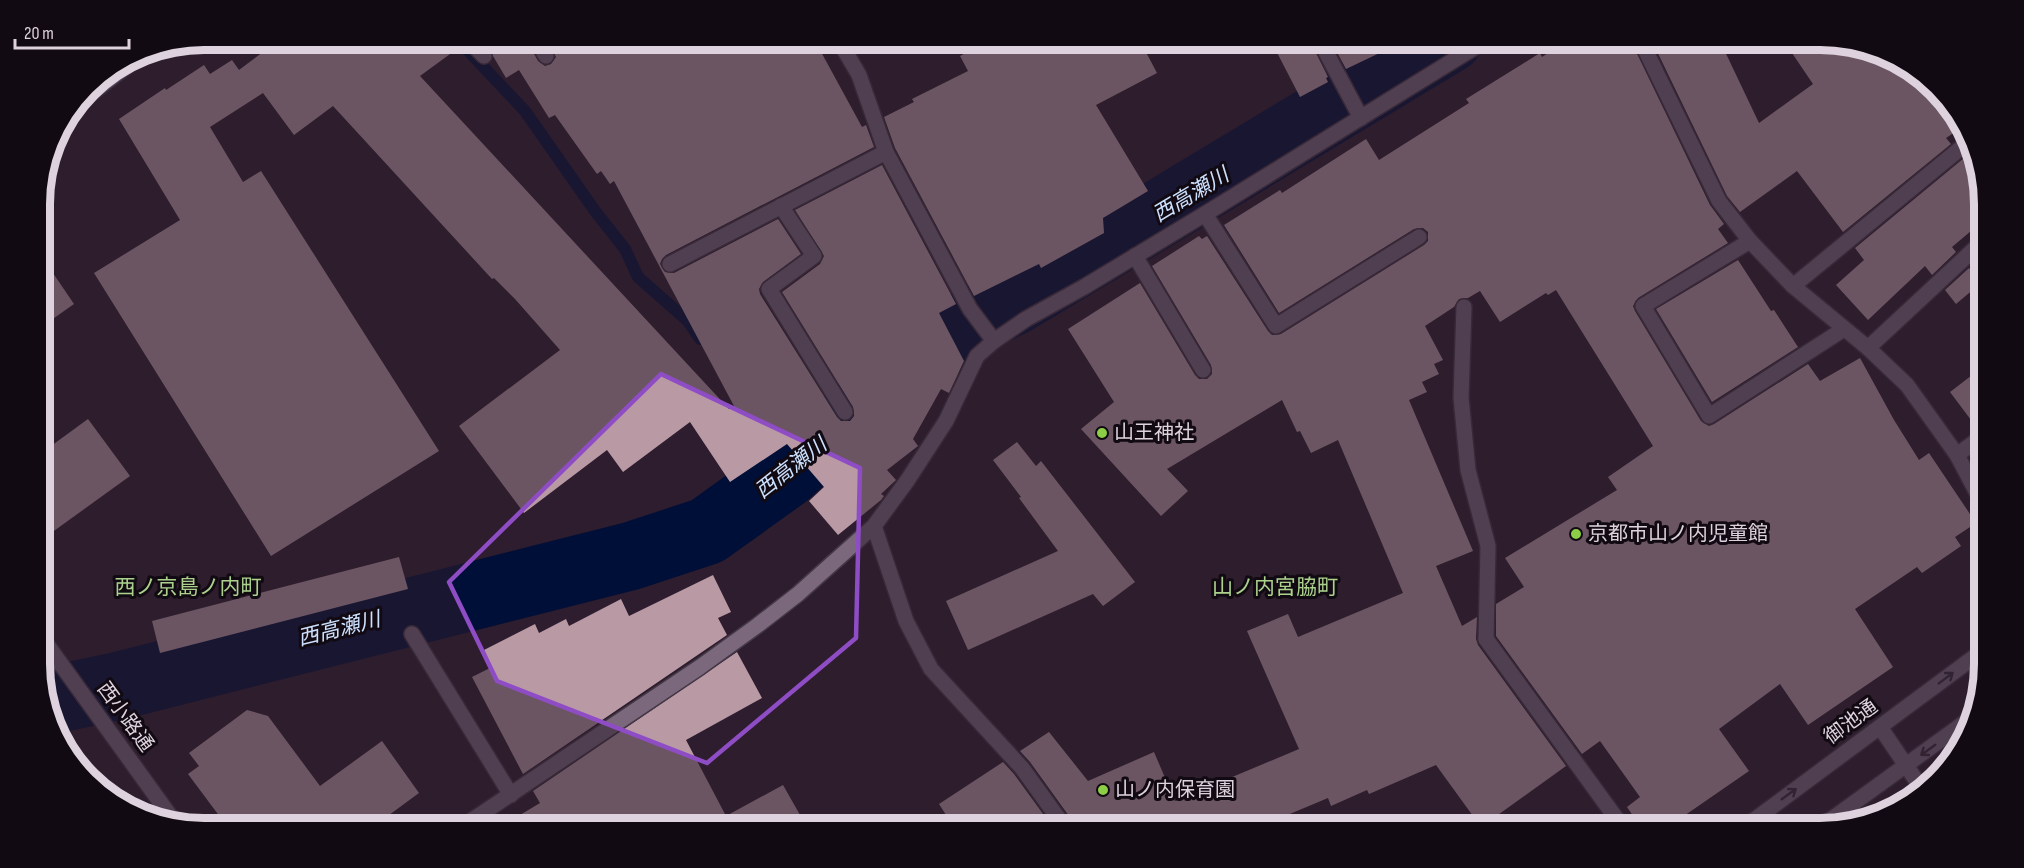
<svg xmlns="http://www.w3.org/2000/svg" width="2024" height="868" font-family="'Sofia Sans Condensed','Noto Sans JP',sans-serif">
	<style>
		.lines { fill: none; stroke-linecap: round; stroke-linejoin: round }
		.stream { stroke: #000f37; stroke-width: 12 }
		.river { stroke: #000f37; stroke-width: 68 }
		.building { fill: #b99aa4 }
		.service-casing { stroke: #453846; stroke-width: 18 }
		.minor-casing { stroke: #453846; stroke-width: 18 }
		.tertiary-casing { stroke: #453846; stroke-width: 18 }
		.secondary-casing { stroke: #453846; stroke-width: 18 }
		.service { stroke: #7b687c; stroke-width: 15 }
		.minor { stroke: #7b687c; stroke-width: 15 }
		.tertiary { stroke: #7b687c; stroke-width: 15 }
		.secondary { stroke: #8e7da1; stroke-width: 15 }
		.oneway { stroke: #362b37 }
		.marked { fill: none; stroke: #8f4dc5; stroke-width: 4.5; stroke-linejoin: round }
		.poi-dot { fill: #8cce45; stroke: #110a12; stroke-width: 2 }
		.labels { text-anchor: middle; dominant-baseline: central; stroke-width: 6; stroke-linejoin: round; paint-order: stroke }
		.poi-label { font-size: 20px; fill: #ddd2dd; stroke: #110a12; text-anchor: start }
		.street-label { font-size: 20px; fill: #ddd2dd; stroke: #110a12 }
		.water-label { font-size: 21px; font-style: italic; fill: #cde1fe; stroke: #110a12 }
		.neighbourhood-label { font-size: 21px; fill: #acd18d; stroke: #110a12 }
		.rim { fill: none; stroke: #ddd2dd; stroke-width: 8 }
	</style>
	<rect width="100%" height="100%" fill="#2d1d2e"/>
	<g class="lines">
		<g class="stream">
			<path d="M 457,39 L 525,111 L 595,211 L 625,249 L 638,277 L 688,321 L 700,339"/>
			<path d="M 765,440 L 785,475"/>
		</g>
		<path class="river" d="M 47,701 L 118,686 L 631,556 L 707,531 L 785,475 L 816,447 L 883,390 L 924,359 L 954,331 L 1016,300 L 1449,39"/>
	</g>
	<g class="building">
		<path d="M 280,39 L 458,39 L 461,46 L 420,76 L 729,409 L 734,406 L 614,181 L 610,184 L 601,171 L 597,174 L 555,115 L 549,118 L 519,70 L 506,78 L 483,39 L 526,39 L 538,61 L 545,66 L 551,64 L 556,57 L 547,39 L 814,39 L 862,127 L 866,125 L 874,147 L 666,255 L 662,259 L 660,264 L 665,272 L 674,273 L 778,219 L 801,254 L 763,282 L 759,289 L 760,294 L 837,417 L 841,421 L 850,421 L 854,416 L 853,407 L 782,292 L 820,264 L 824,256 L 795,210 L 882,165 L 956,304 L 939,313 L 964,361 L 949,393 L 941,389 L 913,439 L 918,446 L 887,470 L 896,480 L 881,494 L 884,496 L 881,500 L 838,535 L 809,501 L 824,487 L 787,444 L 730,482 L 690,422 L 623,472 L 607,450 L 524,513 L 459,426 L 560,350 L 515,299 L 494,278 L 492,279 L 333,106 L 294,135 L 263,93 L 210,127 L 243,182 L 261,171 L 439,451 L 271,556 L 94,273 L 180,220 L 119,119 L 165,88 L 166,90 L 204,65 L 210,74 L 232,60 L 239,70 Z"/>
		<path d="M 992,39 L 1139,39 L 1157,73 L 1096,105 L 1148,191 L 1103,218 L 1104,233 L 1041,268 L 1039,264 L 974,296 L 895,148 L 884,117 L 914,102 L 912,99 L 968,71 L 960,56 Z"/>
		<path d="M 1270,39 L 1309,39 L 1328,77 L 1326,78 L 1328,82 L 1300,97 Z"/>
		<path d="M 1330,39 L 1409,39 L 1346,69 Z"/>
		<path d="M 1569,39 L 1630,39 L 1710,205 L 1724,224 L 1718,229 L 1728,243 L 1638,298 L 1633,306 L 1635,311 L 1701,421 L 1709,426 L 1714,424 L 1808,364 L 1820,381 L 1860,358 L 1894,420 L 1919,460 L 1929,453 L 1976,523 L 1955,537 L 1961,546 L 1922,573 L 1917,567 L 1855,609 L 1893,667 L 1808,725 L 1780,684 L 1719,729 L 1749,771 L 1665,829 L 1642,829 L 1627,807 L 1640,797 L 1600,741 L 1582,754 L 1496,636 L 1496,604 L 1524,587 L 1505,558 L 1617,490 L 1608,477 L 1653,446 L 1556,290 L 1548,295 L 1546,293 L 1500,322 L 1480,291 L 1468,298 L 1459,299 L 1454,307 L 1425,326 L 1443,360 L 1434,364 L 1439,374 L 1422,382 L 1427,392 L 1409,400 L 1473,551 L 1436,566 L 1462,626 L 1477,617 L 1476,639 L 1478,645 L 1566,766 L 1481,827 L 1436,765 L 1369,794 L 1367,790 L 1331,806 L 1328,798 L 1254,829 L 1076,829 L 1074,823 L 1030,762 L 1020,751 L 1049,732 L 1088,781 L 1154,752 L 1175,801 L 1299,749 L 1247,631 L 1288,614 L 1298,637 L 1403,593 L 1338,440 L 1311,453 L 1300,431 L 1297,432 L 1282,400 L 1167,469 L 1188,491 L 1161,516 L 1081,429 L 1114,402 L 1068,329 L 1140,283 L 1195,375 L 1199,379 L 1207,379 L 1212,374 L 1211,365 L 1152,266 L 1199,236 L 1202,239 L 1207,236 L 1268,331 L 1272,335 L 1281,334 L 1424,245 L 1428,241 L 1428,232 L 1423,228 L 1414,229 L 1279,313 L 1224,225 L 1280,190 L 1282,193 L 1366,139 L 1379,160 L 1469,103 L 1466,99 L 1540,53 L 1542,57 Z"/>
		<path d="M 1651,39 L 1719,39 L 1759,123 L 1813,84 L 1792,53 L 1794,51 L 1785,39 L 1821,39 L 1883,51 L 1951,103 L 1961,128 L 1946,138 L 1951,144 L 1843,232 L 1797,171 L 1740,212 L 1727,196 Z"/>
		<path d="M 1964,158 L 1984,182 L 1984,220 L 1952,247 L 1956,252 L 1932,275 L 1925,266 L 1868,320 L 1836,285 L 1864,260 L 1855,248 Z"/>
		<path d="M 40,254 L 74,304 L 40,328 Z"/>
		<path d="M 1738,260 L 1771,311 L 1774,310 L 1798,347 L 1712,402 L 1656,309 Z"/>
		<path d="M 1969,268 L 1981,283 L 1956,304 L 1945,290 Z"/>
		<path d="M 1984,366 L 1984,425 L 1977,428 L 1950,392 Z"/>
		<path d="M 88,419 L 130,476 L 40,541 L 40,454 Z"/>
		<path d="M 1017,442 L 1036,466 L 1041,461 L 1135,582 L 1103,606 L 1093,594 L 968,650 L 946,601 L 1058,551 L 1019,498 L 1021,497 L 993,460 Z"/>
		<path d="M 399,557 L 408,589 L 160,653 L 152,621 Z"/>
		<path d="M 713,575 L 731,612 L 718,618 L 727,635 L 523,774 L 472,677 L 492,667 L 484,650 L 535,624 L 539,633 L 566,619 L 569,626 L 621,599 L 629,616 Z"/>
		<path d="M 737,652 L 762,698 L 686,740 L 726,816 L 783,785 L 808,829 L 497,829 L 540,803 L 533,791 Z"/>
		<path d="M 247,710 L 268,716 L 320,786 L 382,741 L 419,793 L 370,829 L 229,829 L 188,774 L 199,766 L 189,753 Z"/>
		<path d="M 1003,762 L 1014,774 L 1054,829 L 955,829 L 939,804 Z"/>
	</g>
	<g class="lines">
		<defs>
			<g id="service">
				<path d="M 467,39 L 484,56"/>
				<path d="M 536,39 L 546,56"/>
				<path d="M 1319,39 L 1361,118"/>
				<path d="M 781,206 L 814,256 L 769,289 L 845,412"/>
				<path d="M 1205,214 L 1276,326 L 1419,237"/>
				<path d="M 1750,241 L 1643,306 L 1709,416 L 1844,329"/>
				<path d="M 1135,256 L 1203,370"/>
				<path d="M 670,264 L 886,152"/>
				<path d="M 1464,307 L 1461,398 L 1468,470 L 1488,546 L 1486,639"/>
				<path d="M 1868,348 L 1984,240"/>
				<path d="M 1957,455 L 1984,435"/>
			</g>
			<g id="minor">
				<path d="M 838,39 L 859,75 L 886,152 L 970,309 L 994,341"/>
				<path d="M 1640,39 L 1719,201 L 1750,241 L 1793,286 L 1868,348 L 1907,385 L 1957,455 L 1985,508"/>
				<path d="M 1793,286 L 1967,143"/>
				<path d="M 874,526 L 906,621 L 931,669 L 1022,768 L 1066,829"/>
				<path d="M 412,634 L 511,795"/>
				<path d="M 1486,639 L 1624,829"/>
				<path d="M 1880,727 L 1922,789"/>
				<path d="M 459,829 L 700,667 L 758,625 L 798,594 L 874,526 L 907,481 L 946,421 L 977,356 L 994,341 L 1026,319 L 1084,287 L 1205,214 L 1488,39"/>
			</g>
			<g id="tertiary">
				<path d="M 40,635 L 176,824"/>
				<path d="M 1742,829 L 1985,649"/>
				<path d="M 1818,829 L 1975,715"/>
			</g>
			<path id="secondary" d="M 76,105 L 148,50"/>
		</defs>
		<use href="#service" class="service-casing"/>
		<use href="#minor" class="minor-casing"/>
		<use href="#tertiary" class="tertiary-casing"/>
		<use href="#secondary" class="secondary-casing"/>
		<use href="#service" class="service"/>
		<use href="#minor" class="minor"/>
		<use href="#tertiary" class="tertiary"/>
		<use href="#secondary" class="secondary"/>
	</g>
	<defs><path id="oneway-shaft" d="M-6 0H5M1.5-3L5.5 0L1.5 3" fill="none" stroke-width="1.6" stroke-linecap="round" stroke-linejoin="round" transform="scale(1.5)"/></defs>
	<g class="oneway">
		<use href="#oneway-shaft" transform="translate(1946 678) rotate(-37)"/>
		<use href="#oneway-shaft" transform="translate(1928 750) rotate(144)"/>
		<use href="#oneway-shaft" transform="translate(1789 794) rotate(-36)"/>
	</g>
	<path d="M0 0H2024V868H0ZM 661,374 L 860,468 L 856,638 L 707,763 L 497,681 L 449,582 Z" fill="#2d1d2e" fill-opacity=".55" fill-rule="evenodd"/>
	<path class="marked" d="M 661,374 L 860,468 L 856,638 L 707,763 L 497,681 L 449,582 Z"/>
	<g class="poi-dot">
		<circle cx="1102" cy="433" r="6"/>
		<circle cx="1576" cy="534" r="6"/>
		<circle cx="1103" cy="790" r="6"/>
	</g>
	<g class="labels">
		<g class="poi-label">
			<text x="1114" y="433">山王神社</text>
			<text x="1588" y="534">京都市山ノ内児童館</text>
			<text x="1115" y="790">山ノ内保育園</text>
		</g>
		<g class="street-label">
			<text transform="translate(125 717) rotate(54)">西小路通</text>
			<text transform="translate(1851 722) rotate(-36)">御池通</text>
		</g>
		<g class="water-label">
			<text transform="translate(1191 195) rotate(-31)">西高瀬川</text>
			<text transform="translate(791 468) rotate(-38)">西高瀬川</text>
			<text transform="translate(339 629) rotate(-14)">西高瀬川</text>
		</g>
		<g class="neighbourhood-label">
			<text x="188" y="587">西ノ京島ノ内町</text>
			<text x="1275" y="587">山ノ内宮脇町</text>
		</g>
	</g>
	<path d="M0 0H2024V868H0ZM204 50H1820A154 154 0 0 1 1974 204V664A154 154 0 0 1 1820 818H204A154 154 0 0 1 50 664V204A154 154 0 0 1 204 50Z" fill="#110a12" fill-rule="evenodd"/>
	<path class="rim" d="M204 50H1820A154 154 0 0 1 1974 204V664A154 154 0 0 1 1820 818H204A154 154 0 0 1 50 664V204A154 154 0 0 1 204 50Z"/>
	<path d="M15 39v9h114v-9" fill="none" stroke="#ddd2dd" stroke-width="3"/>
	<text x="24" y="39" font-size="18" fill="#ddd2dd" stroke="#110a12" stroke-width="4.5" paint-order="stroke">20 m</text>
</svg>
